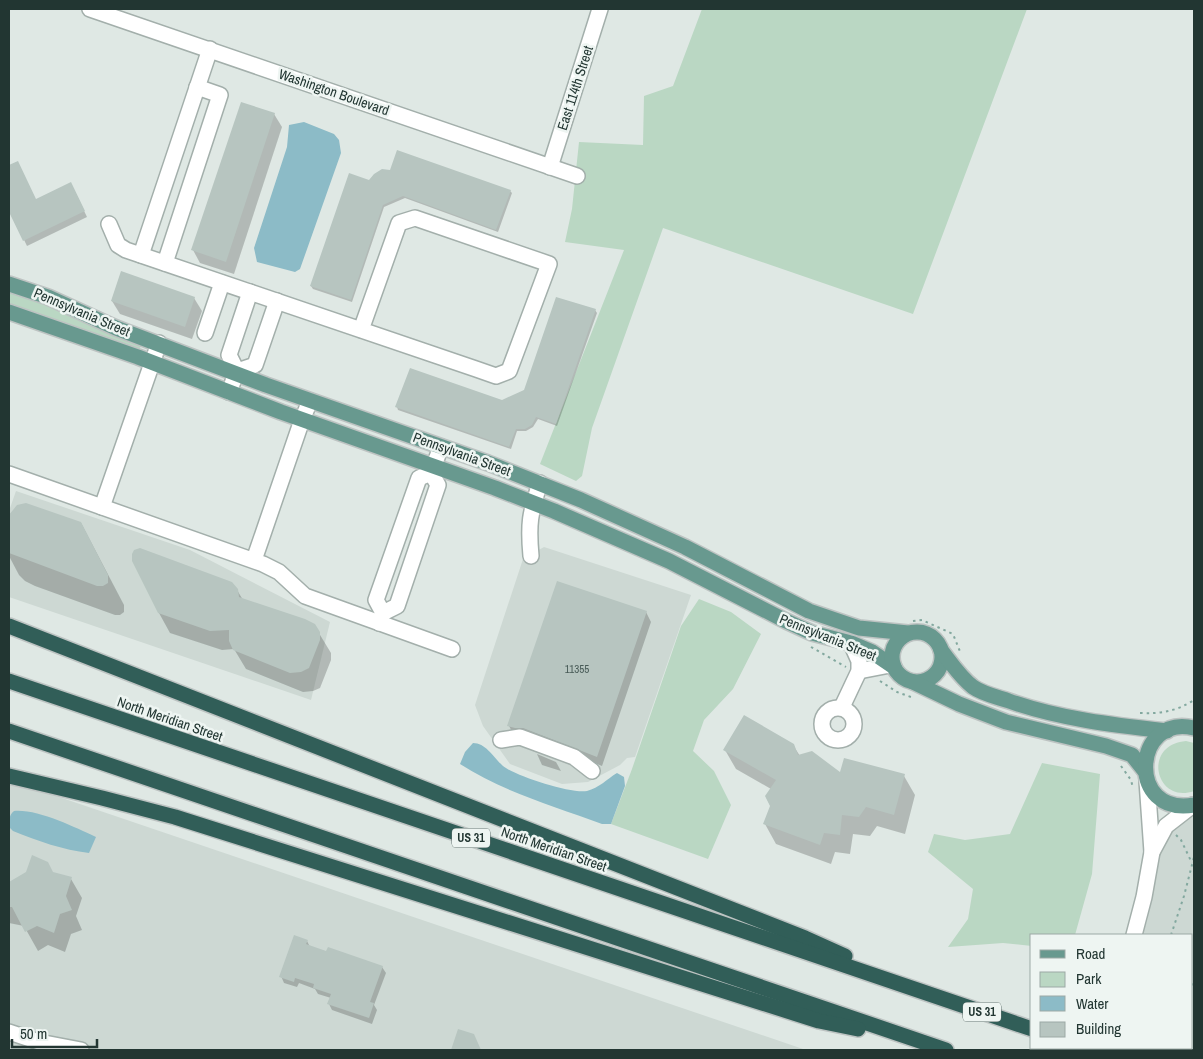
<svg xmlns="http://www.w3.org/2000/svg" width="1203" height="1059" font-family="'Archivo Narrow',sans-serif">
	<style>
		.built { fill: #cdd8d3 }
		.green { fill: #bad7c3 }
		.water { fill: #8cbbc7 }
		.shadow { fill: #0003 }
		.building { fill: #b7c5c0 }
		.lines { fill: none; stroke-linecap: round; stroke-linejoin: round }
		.minor-casing { stroke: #a3afab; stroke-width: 18 }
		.major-casing { stroke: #bdc3c2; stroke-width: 18 }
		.highway-casing { stroke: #bdc3c2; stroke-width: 18 }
		.path { stroke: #83a89f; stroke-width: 2; stroke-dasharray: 2.5 4; stroke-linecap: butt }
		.minor { stroke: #fff; stroke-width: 15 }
		.major { stroke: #68998f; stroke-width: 15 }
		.highway { stroke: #315e58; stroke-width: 15 }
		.path-bridge { stroke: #83a89f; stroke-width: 2; stroke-dasharray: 2.5 4; stroke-linecap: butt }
		.labels { text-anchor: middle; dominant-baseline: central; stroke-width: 5; stroke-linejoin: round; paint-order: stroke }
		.number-label { font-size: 11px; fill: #475a56 }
		.shield { fill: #eef5f2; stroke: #5f6f6c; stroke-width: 1 }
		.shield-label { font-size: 12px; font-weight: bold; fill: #223632 }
		.street-label { font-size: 14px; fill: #223632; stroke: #eef5f2 }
	</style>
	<rect width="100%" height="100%" fill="#dfe8e4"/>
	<g class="built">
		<path d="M 16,491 L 190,550 L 330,622 L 311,700 L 9,597 L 9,511 Z"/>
		<path d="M 544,547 L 691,595 L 635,757 L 627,758 L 620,765 L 588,782 L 562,784 L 510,764 L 483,726 L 475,705 L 523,559 Z"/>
		<path d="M 9,780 L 806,1050 L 9,1050 Z"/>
		<path d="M 1194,815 L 1194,1050 L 1167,1050 L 1159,1048 L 1192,1048 L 1192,935 L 1142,935 L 1147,921 L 1161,847 L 1178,822 Z"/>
	</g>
	<g class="green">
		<path d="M 702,9 L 1027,9 L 913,314 L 663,228 L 592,428 L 582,476 L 576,481 L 540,464 L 624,250 L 565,242 L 572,209 L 579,142 L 643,145 L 644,96 L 673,86 Z"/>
		<path d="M 9,292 L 42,302 L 141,345 L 141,347 L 137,350 L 9,304 Z"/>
		<path d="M 699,599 L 731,612 L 761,634 L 733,689 L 704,720 L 693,751 L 714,771 L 731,805 L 708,859 L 611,824 L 632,769 L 681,626 Z"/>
		<path d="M 1186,741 L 1194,743 L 1194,791 C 1156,805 1141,745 1186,741 Z"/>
		<path d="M 1042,763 L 1100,774 L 1092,874 L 1075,935 L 1032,935 L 1032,946 L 1003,943 L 948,947 L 968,919 L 973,889 L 928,852 L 934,834 L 965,840 L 1010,834 Z"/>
	</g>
	<g class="water">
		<path d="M 304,122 L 334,134 L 339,140 L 341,153 L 300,269 L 295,272 L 257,262 L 254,248 L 287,147 L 289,125 Z"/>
		<path d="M 473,743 C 486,743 494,758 503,766 C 515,776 571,794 587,791 C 599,788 607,779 617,773 L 624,777 L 625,786 L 611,824 L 602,824 C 554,806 503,792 460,764 L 465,752 Z"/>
		<path d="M 14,811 C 38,809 74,827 96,837 L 89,853 C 63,850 38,841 13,831 L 9,827 C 9,820 9,815 14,811 Z"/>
	</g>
	<g class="shadow">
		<path d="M 274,114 L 282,127 L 234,274 L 200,263 L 193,250 Z"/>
		<path d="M 17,162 L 36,201 L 74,190 L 87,217 L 27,246 L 9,209 L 9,166 Z"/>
		<path d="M 370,181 L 510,191 L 512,193 L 498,232 L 405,198 L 384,207 L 352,302 L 313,289 L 311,286 Z"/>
		<path d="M 194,298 L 202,311 L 192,339 L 120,314 L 112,301 Z"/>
		<path d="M 595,310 L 597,313 L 557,426 L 538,419 L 533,427 L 526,431 L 517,431 L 511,449 L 398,410 L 397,407 L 502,402 L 525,390 Z"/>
		<path d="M 11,513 L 81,523 L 124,605 L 124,612 L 120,615 L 115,615 L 35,586 L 25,581 L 19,575 L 9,556 L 9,519 Z"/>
		<path d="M 237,590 L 243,600 L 314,625 L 331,653 L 331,660 L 320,688 L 313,691 L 303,692 L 246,669 L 234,649 L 222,650 L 170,633 L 159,613 Z"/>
		<path d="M 646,612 L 651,622 L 602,766 L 530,737 L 514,735 L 509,726 Z"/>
		<path d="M 793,745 L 800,756 L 840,774 L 904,776 L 915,795 L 905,834 L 877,826 L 870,836 L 853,834 L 850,854 L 835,852 L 831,864 L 776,844 L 765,824 L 772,806 L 771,789 L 736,769 L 725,750 Z"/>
		<path d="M 537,754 L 556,762 L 561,771 L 542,765 Z"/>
		<path d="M 27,873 L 54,874 L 71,879 L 82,898 L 76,916 L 82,930 L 71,934 L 65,952 L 48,945 L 38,951 L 24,926 L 9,923 L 9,884 Z"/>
		<path d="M 307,941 L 310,947 L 382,967 L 386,973 L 374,1005 L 377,1010 L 372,1024 L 332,1010 L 329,1004 L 331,998 L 318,994 L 315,989 L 299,983 L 297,987 L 284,983 L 281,976 Z"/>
	</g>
	<g class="building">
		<path d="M 241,102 L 275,113 L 226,262 L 191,250 Z"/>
		<path d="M 397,150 L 511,190 L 496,230 L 403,196 L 383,205 L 351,300 L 310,286 L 349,173 L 369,180 L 374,174 L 382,169 L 390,170 Z"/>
		<path d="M 18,161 L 36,199 L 71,182 L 85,211 L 23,241 L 9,212 L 9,165 Z"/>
		<path d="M 121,271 L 195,297 L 185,327 L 111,301 Z"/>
		<path d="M 556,297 L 596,309 L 556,424 L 536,417 L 532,425 L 525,429 L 516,429 L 509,447 L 395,407 L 410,368 L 502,400 L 524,390 Z"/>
		<path d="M 26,503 L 81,522 L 108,575 L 108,583 L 103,586 L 97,586 L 9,553 L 9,515 L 17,505 Z"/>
		<path d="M 140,548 L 232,582 L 238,589 L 239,597 L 305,619 L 315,624 L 320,632 L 320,640 L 309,668 L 301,672 L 290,673 L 233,650 L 229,641 L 229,630 L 210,631 L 158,613 L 132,561 L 132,554 L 134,550 Z"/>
		<path d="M 557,581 L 647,611 L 597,757 L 523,728 L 515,728 L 507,726 Z"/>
		<path d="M 744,715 L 794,744 L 798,755 L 812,751 L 840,772 L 844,758 L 905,774 L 894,815 L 866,807 L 859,817 L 842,815 L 840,835 L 824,833 L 820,845 L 763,824 L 770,806 L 765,796 L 776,780 L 723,750 Z"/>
		<path d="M 32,855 L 48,862 L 53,872 L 72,877 L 66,896 L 72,910 L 60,914 L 54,933 L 37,926 L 25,932 L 12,907 L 9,907 L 9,882 L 26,872 Z"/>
		<path d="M 294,935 L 308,940 L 306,944 L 326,951 L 328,947 L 383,966 L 370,1002 L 374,1003 L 369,1018 L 327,1004 L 331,994 L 313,988 L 314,984 L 295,978 L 294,982 L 279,977 Z"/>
		<path d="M 458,1029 L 474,1034 L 481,1050 L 451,1050 Z"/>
	</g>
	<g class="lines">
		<defs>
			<g id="minor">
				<path d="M 90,9 L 577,176"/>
				<path d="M 550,167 L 600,9"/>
				<path d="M 109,224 L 118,245 L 126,250 L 476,369 L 496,376 L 509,371 L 549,264 L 415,218 L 399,223 L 361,330"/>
				<path d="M 141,255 L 210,49"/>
				<path d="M 165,263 L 220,95 L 197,87"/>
				<path d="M 205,333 L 222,283"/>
				<path d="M 237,371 L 255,365 L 277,301"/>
				<path d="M 229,392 L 237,371 L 229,355 L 250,292"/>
				<path d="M 9,474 L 263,564 L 279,572 L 305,596 L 452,649"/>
				<path d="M 102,507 L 159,343"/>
				<path d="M 531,556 C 528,524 530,513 540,483"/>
				<path d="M 254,560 L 302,420 L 310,401"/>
				<path d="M 383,613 L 397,606 L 438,485 L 431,473"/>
				<path d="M 379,623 L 383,613 L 376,600 L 419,478 L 431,473 L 441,447"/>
				<path d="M 859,671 L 890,665"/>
				<path d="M 842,707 L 859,671 L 859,661 L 851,643"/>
				<circle cx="838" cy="724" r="16"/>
				<path d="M 501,740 L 520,737 L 574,757 L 592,771"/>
				<path d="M 1147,781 L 1152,852"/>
				<path d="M 1134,935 L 1144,897 L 1152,852 L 1166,826 L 1193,805"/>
				<path d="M 9,1032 L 39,1042 L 81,1050"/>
			</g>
			<g id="major">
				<path d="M 9,284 L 48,297 L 116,328 L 266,385 L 488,463 L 581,500 L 685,547 L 809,611 L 859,628 L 908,633"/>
				<path d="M 9,312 L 138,357 L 281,412 L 495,488 L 554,511 L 669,561 L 786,621 L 812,633 L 851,643 L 872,652 L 894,667"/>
				<circle cx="917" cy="657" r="25"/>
				<path d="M 941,650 C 951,663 960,677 973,687 C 983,694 997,697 1009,701 C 1060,719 1113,725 1167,731"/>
				<path d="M 913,682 L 959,704 L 1006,722 L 1106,746 L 1132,755 L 1144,770"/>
				<path d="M 1194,728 C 1133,713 1126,817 1194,805"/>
			</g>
			<g id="highway">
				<path d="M 9,626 L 805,938 L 845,956"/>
				<path d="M 9,681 L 1032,1029"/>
				<path d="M 9,731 L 946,1050"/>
				<path d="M 9,776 L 102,798 L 175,817 L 819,1021 L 858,1029"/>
				<path d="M 1089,1048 L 1096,1050"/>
			</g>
		</defs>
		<use href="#minor" class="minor-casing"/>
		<use href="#major" class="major-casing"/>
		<use href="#highway" class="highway-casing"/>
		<g class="path">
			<path d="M 913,621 L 922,620 L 953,634 L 961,654"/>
			<path d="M 811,647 L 846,667"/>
			<path d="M 880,681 L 897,692 L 911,697"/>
			<path d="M 1140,713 C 1161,714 1177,711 1194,700"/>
			<path d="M 1121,766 L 1131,780 L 1133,788"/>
			<path d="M 1176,835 L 1181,840 L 1192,863"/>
			<path d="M 1171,935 L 1184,896 L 1194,857"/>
			<path d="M 1192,984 L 1194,985"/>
		</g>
		<use href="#minor" class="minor"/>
		<use href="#major" class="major"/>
		<use href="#highway" class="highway"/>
		<path class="path-bridge" d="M 1088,1050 L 1089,1048"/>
	</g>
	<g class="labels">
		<g class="number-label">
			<text x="577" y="669">11355</text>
		</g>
		<g class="shield">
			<rect x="452" y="828.5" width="38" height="19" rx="4"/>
			<rect x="963" y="1002.5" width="38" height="19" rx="4"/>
		</g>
		<g class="shield-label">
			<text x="471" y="838">US 31</text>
			<text x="982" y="1012">US 31</text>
		</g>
		<g class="street-label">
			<text transform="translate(575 88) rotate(-72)">East 114th Street</text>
			<text transform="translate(334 92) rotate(19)">Washington Boulevard</text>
			<text transform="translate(82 312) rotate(23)">Pennsylvania Street</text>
			<text transform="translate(462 454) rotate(20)">Pennsylvania Street</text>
			<text transform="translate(828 637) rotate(22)">Pennsylvania Street</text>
			<text transform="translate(170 719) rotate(19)">North Meridian Street</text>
			<text transform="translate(554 849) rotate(19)">North Meridian Street</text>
		</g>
	</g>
	<rect width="1203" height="1059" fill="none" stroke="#223632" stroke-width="20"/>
	<rect x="1030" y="934" width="162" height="115" fill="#eef5f2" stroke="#9ca9a5"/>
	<rect x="1040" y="950" width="25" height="8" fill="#68998f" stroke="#9ca9a5"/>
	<text x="1076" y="959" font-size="15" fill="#223632">Road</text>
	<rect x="1040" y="972" width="25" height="15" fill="#bad7c3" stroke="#9ca9a5"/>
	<text x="1076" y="984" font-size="15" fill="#223632">Park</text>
	<rect x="1040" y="996" width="25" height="15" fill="#8cbbc7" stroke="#9ca9a5"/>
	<text x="1076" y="1009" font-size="15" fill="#223632">Water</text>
	<rect x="1040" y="1022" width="25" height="15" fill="#b7c5c0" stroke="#9ca9a5"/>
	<text x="1076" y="1034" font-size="15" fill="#223632">Building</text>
	<path d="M12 1039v8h85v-8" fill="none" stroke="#223632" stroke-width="2.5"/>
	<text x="20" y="1039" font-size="15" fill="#223632" stroke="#eef5f2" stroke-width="4" paint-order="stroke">50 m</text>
</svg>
